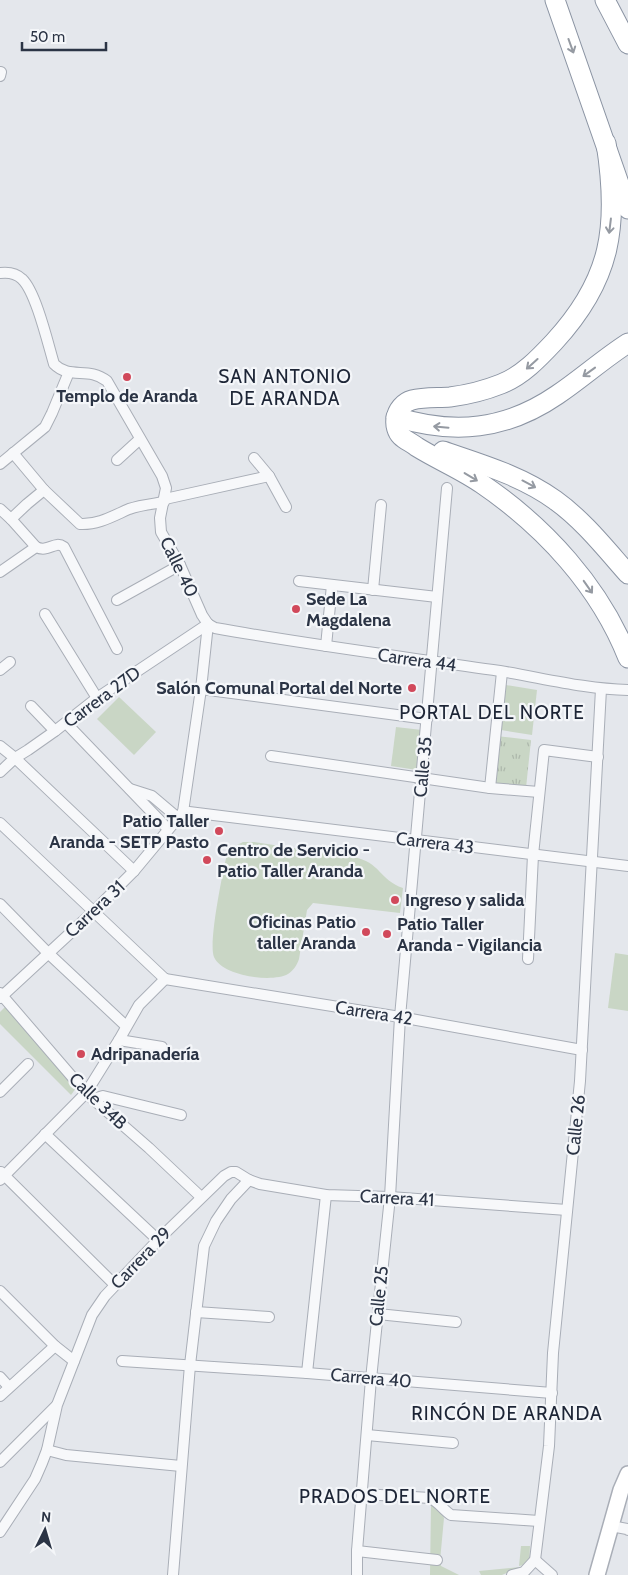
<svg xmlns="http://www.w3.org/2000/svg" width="628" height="1575" font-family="Cabin,sans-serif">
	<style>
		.green { fill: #c9d6c5 }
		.park { fill: url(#park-tufts) }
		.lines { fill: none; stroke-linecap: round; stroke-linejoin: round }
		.street-casing { stroke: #a9aeb7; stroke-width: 12 }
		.secondary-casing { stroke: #a9aeb7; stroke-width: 18 }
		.highway-casing { stroke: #8b94a3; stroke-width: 21 }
		.street { stroke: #f7f8fa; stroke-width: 10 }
		.secondary { stroke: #fff; stroke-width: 15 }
		.highway { stroke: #fff; stroke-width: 19 }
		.oneway { stroke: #959aa2 }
		.poi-dot { fill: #d1495b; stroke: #f4f6f9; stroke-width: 2 }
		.labels { text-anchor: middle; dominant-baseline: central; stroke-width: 4.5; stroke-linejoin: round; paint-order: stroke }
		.poi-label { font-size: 18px; font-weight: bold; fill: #2b3445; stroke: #f4f6f9; text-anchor: start }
		.street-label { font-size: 18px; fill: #2b3445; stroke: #f4f6f9 }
		.neighbourhood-label { font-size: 19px; letter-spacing: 1px; fill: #1d2536; stroke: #f4f6f9 }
	</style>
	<defs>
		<pattern id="park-tufts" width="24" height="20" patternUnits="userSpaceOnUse" patternTransform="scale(1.25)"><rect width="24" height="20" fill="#c9d6c5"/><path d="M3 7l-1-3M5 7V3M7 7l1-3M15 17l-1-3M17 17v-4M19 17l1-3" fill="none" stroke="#adb8ab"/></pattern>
	</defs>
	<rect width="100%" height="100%" fill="#e4e7ec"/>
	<g class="green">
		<path d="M 506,685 L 537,690 L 532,735 L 501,730 Z"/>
		<path d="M 119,697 L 156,732 L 134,755 L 97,719 Z"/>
		<path d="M 396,727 L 422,730 L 417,770 L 391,766 Z"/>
		<path d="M 243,842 L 254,842 L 353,857 C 381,862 379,880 403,888 L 400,913 L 313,903 L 307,910 L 299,959 C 297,965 294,970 288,974 C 272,983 222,976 214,957 C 208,944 223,871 227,854 L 231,848 Z"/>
		<path d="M 615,953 L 628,955 L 628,1011 L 608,1008 Z"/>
		<path d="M 6,1006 L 76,1088 L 71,1095 L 0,1024 L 0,1012 Z"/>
		<path d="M 431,1504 L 436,1504 L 444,1518 L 440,1561 L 441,1566 L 459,1575 L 430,1575 Z"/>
		<path d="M 521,1546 L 530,1546 L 529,1564 L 519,1566 Z"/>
		<path d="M 520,1567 L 502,1575 L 481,1575 L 479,1571 Z"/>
	</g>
	<path class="park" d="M 496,736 L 531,740 L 526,788 L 491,786 Z"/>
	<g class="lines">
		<defs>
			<g id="street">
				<path d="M 0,76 L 1,72"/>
				<path d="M 0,273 C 8,272 16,273 22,279 C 36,292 48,344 54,364 C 70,380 88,366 107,381 L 162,476 L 166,488 L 160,518 L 161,532 L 180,565 L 202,615 L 208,624"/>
				<path d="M 13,453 L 44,490"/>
				<path d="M 254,458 L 269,476 L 286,507"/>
				<path d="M 117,460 L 140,439"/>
				<path d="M 0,464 L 45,427 L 52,413 L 69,372"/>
				<path d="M 165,499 L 269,476"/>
				<path d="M 0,509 L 11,519 L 36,547 C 49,553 54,540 64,547 L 117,649"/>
				<path d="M 11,519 L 27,504 L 44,490 L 80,524 C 98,525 113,516 129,509 C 140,505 152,504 164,502"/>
				<path d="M 0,572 L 36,547"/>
				<path d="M 299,581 L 437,597"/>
				<path d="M 373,590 L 381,505"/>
				<path d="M 117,600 L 180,565"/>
				<path d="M 45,614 L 97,698"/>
				<path d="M 208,624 L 215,628 C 310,645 405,657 500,671 C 543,678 585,689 628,690"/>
				<path d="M 326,646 L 332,585"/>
				<path d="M 0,670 L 10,662"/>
				<path d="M 201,689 L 427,719"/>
				<path d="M 31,706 L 55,731"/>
				<path d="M 66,723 L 168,829"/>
				<path d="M 0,746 L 15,758 L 134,871"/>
				<path d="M 271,756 L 490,788 L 539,792"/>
				<path d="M 0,772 L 15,758 L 28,750 L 55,731 L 97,698 L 208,624"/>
				<path d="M 490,788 L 502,672"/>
				<path d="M 130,789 L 152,796 L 178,818"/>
				<path d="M 183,812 L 189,812 L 628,866"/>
				<path d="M 183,812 L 201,689 L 208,624"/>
				<path d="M 0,823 L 165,979"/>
				<path d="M 0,904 L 48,953 L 126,1026"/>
				<path d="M 528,959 L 533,855 L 544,750 L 598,757"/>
				<path d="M 165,979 L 400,1017 L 582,1050"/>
				<path d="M 0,993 L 86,1093 L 149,1148 L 201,1197"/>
				<path d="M 0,998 L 93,912 L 134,871 L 183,812"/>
				<path d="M 119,1040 L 162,1047"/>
				<path d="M 0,1092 L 28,1064"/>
				<path d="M 93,1099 L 103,1096 L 181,1115"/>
				<path d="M 45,1134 L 158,1240"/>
				<path d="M 1,1172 L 115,1285"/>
				<path d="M 0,1180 L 86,1093 L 119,1040 L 139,1005 L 165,979"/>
				<path d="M 0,1291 L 55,1346 L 74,1361"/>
				<path d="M 196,1312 L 269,1317"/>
				<path d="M 378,1314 L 456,1322"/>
				<path d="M 122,1361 L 307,1373 L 552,1393"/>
				<path d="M 307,1373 L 326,1195"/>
				<path d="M 0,1377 L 9,1387"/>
				<path d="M 0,1396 L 55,1346"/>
				<path d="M 367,1435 L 453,1443"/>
				<path d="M 47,1450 L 66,1455 L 181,1466"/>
				<path d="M 0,1462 L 56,1406"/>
				<path d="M 363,1494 L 430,1498 C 439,1502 443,1510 451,1515 L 539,1521"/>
				<path d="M 611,1526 L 627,1529 L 628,1530"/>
				<path d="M 0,1532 L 35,1479 L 42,1463 L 47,1450 L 57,1405 L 92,1315 L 105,1296 L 158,1240 L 224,1176 L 231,1172 L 236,1172 L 249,1180 L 260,1184 L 326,1195 L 390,1197 L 567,1210"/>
				<path d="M 357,1551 L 437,1560"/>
				<path d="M 535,1560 L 552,1575"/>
				<path d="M 173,1575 L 190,1365 L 204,1246 L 216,1221 L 231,1199 L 249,1180"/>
				<path d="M 357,1575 L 357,1551 L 371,1379 L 390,1197 L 400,1017 L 447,488"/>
				<path d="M 512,1575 L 524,1572 L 535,1560 L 549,1446 L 553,1353 L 580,1081 L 601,689"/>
			</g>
			<path id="secondary" d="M 597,1575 L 621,1490 L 628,1474"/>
			<g id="highway">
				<path d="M 555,0 L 628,209"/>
				<path d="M 605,0 L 628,44"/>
				<path d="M 606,143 C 619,226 612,279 554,342 C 539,358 522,376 501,384 C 486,390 466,395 450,397 C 438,398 424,397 412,400 C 404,402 397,410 396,419 C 395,425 397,432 401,436 C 405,440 412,443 417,447 C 438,460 462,470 482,484 C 545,527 600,587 628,658"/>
				<path d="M 396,417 C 454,435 506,430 557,395 C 581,379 603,359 628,343"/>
				<path d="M 443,451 C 481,464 522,476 555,500 C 583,520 605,548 628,574"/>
			</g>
		</defs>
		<use href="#street" class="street-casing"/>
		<use href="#secondary" class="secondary-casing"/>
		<use href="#highway" class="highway-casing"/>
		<use href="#street" class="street"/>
		<use href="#secondary" class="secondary"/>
		<use href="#highway" class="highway"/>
	</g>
	<defs><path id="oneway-shaft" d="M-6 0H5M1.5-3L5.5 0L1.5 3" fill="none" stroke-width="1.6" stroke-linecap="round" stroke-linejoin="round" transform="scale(1.25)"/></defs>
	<g class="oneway">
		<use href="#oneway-shaft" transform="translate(571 46) rotate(70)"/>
		<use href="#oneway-shaft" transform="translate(610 226) rotate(97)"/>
		<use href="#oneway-shaft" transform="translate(532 364) rotate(138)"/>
		<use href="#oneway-shaft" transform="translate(589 372) rotate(144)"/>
		<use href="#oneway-shaft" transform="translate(441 427) rotate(-175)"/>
		<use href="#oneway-shaft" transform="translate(471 477) rotate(31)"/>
		<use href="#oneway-shaft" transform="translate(529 484) rotate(28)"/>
		<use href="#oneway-shaft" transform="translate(588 587) rotate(55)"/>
	</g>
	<g class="poi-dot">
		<circle cx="127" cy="377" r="5"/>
		<circle cx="296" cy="609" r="5"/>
		<circle cx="412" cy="688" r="5"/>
		<circle cx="219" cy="831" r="5"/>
		<circle cx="207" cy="860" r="5"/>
		<circle cx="395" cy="900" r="5"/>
		<circle cx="366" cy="932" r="5"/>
		<circle cx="387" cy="934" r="5"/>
		<circle cx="81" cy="1054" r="5"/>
	</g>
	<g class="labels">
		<g class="poi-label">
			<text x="127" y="396" text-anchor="middle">Templo de Aranda</text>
			<text x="306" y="599">Sede La<tspan x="306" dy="21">Magdalena</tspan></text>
			<text x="402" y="688" text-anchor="end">Salón Comunal Portal del Norte</text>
			<text x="209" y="821" text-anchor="end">Patio Taller<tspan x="209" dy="21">Aranda - SETP Pasto</tspan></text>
			<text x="217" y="850">Centro de Servicio -<tspan x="217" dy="21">Patio Taller Aranda</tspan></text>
			<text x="405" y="900">Ingreso y salida</text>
			<text x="356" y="922" text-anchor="end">Oficinas Patio<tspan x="356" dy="21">taller Aranda</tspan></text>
			<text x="397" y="924">Patio Taller<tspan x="397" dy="21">Aranda - Vigilancia</tspan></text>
			<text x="91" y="1054">Adripanadería</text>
		</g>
		<g class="street-label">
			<text transform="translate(179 567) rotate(64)">Calle 40</text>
			<text transform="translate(417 660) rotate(8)">Carrera 44</text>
			<text transform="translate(102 697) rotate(-36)">Carrera 27D</text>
			<text transform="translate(423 767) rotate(-85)">Calle 35</text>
			<text transform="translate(435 843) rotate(7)">Carrera 43</text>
			<text transform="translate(95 909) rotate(-43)">Carrera 31</text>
			<text transform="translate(374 1013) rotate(9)">Carrera 42</text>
			<text transform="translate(98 1101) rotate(44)">Calle 34B</text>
			<text transform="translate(576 1125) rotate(-84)">Calle 26</text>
			<text transform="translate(397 1198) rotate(3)">Carrera 41</text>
			<text transform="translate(141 1258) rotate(-46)">Carrera 29</text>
			<text transform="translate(379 1296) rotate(-84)">Calle 25</text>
			<text transform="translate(371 1378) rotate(5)">Carrera 40</text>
		</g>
		<g class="neighbourhood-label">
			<text x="285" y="376">SAN ANTONIO<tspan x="285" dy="22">DE ARANDA</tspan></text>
			<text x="492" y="712">PORTAL DEL NORTE</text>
			<text x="507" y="1413">RINCÓN DE ARANDA</text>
			<text x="395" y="1496">PRADOS DEL NORTE</text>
		</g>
	</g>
	<g transform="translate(45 1530) rotate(5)" stroke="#f4f6f9" stroke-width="4" paint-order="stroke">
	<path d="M0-4L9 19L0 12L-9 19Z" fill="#2b3445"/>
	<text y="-8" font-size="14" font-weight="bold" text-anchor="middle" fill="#2b3445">N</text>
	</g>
	<path d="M22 42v8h84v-8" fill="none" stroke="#2b3445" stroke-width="2.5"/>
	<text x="30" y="42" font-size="15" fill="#2b3445" stroke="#f4f6f9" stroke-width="4" paint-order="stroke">50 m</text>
</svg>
